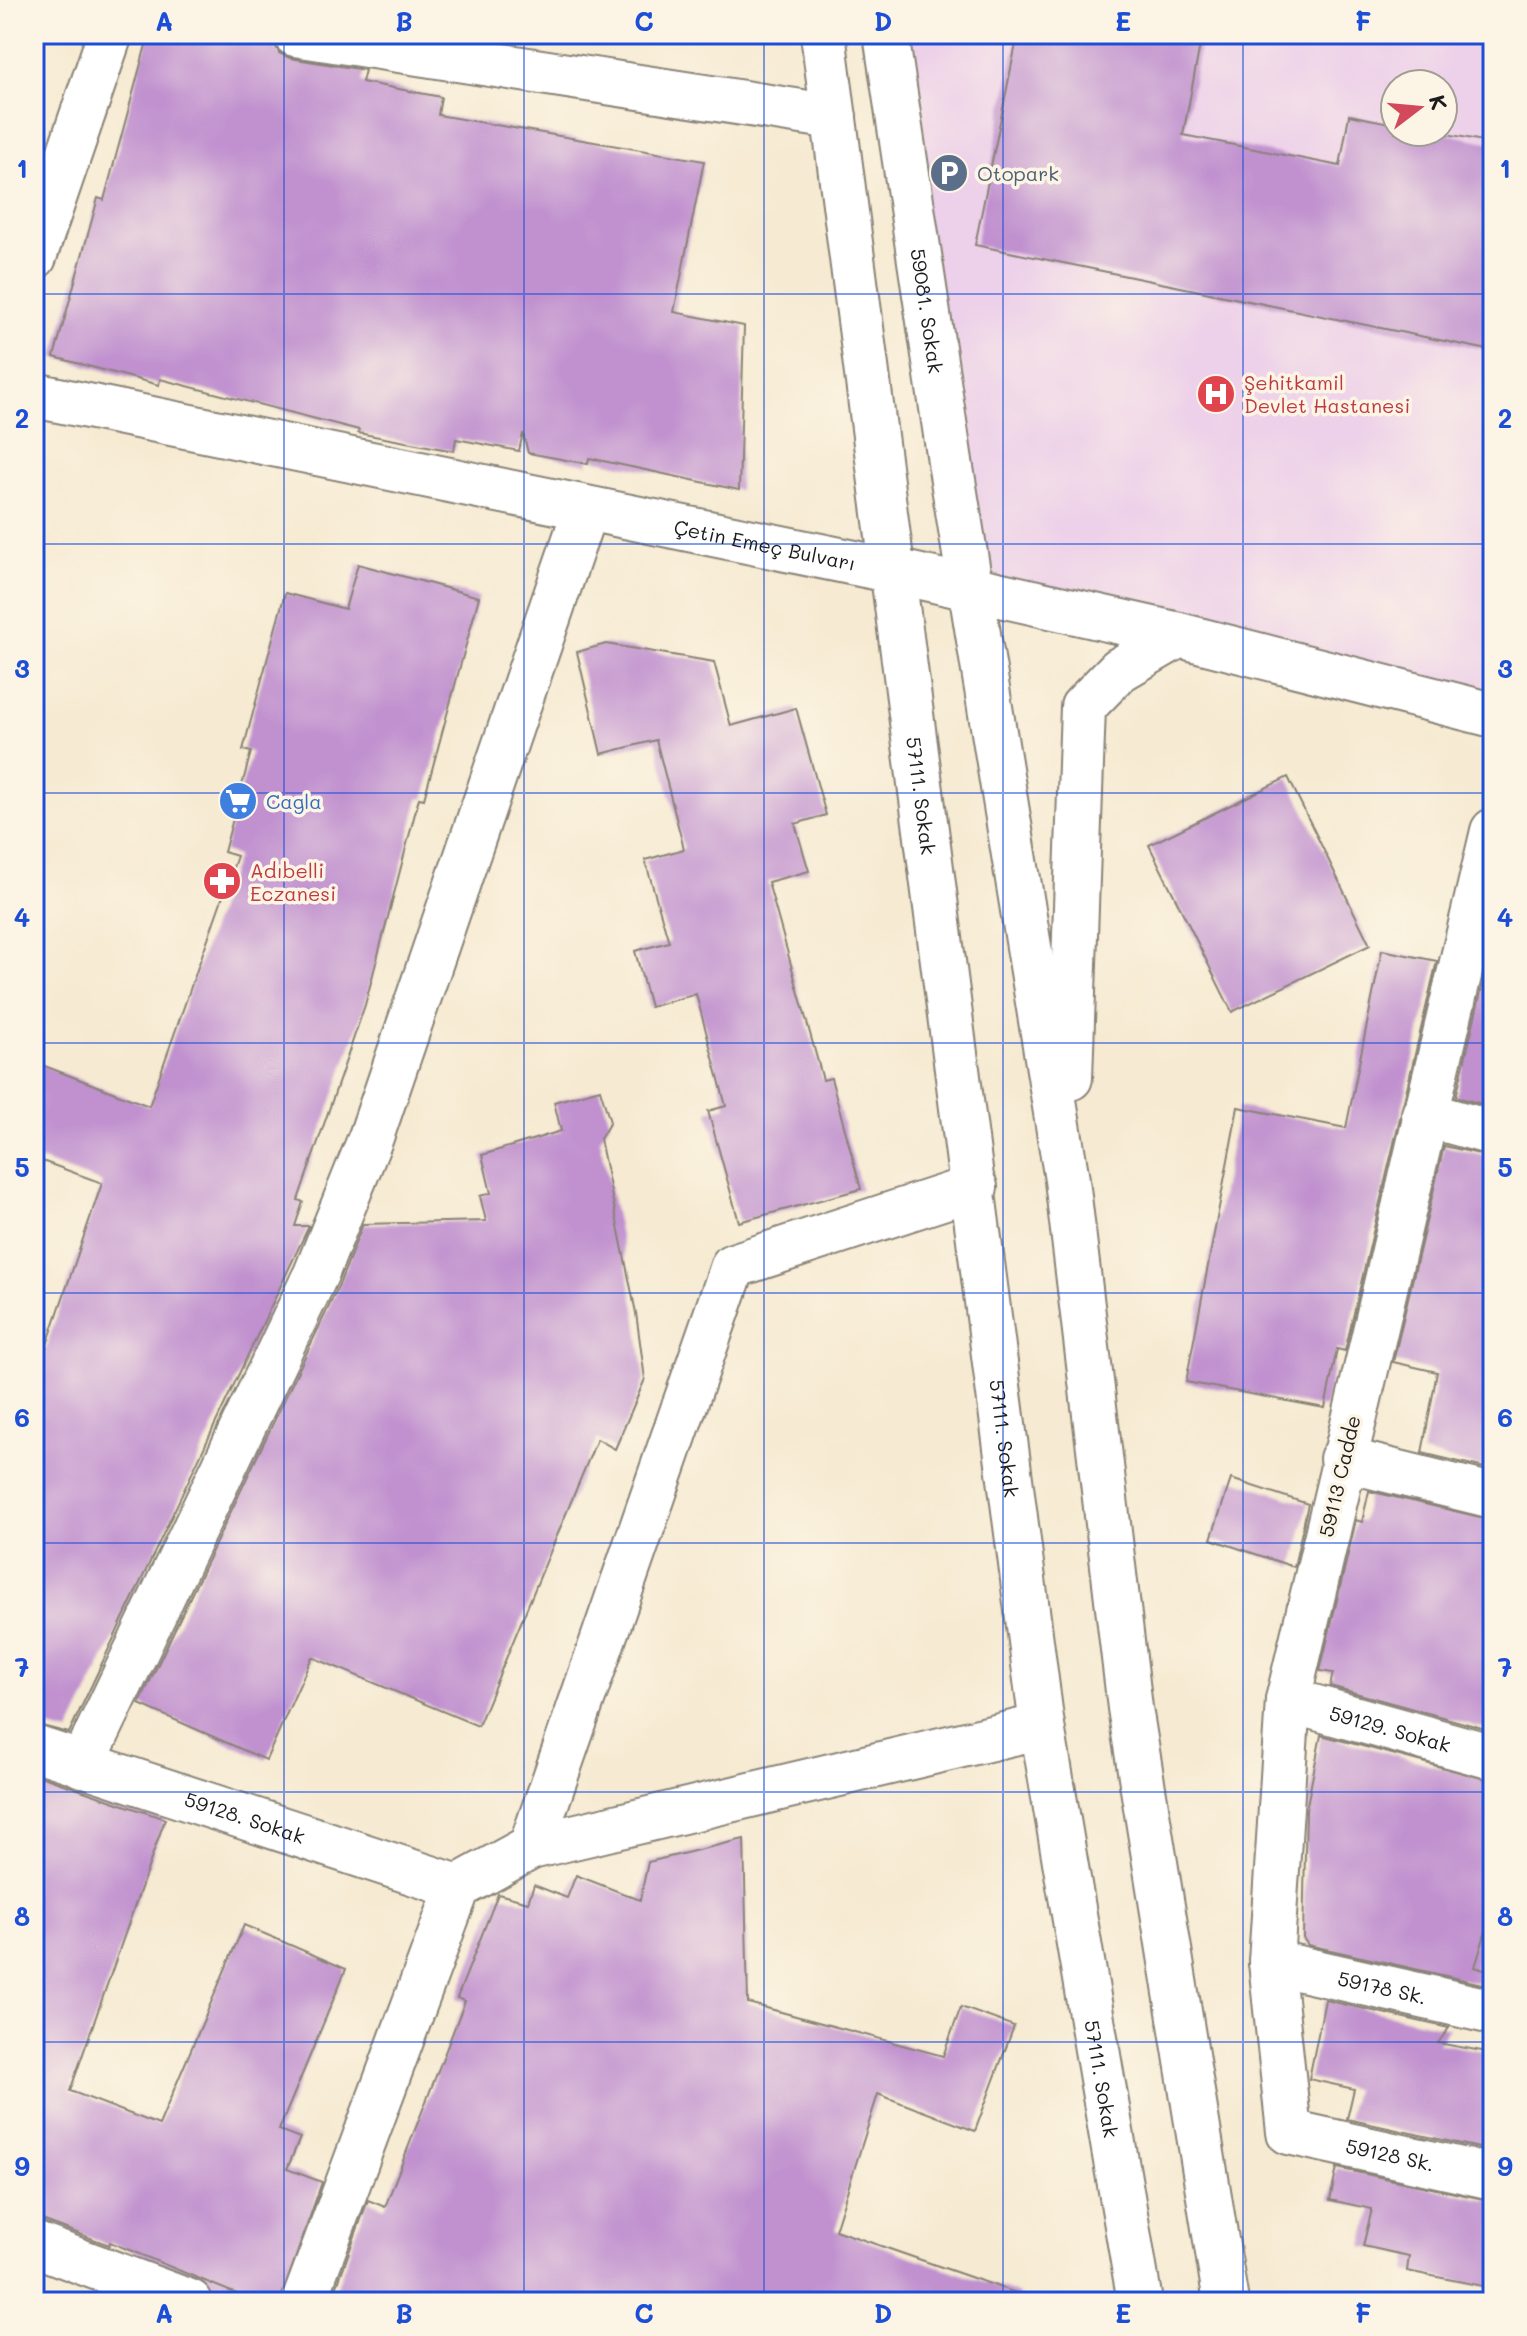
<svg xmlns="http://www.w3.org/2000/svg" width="1527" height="2336" font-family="Mali,sans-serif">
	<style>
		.built { fill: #edd0e9; fill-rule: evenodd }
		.building { fill: #c090cf }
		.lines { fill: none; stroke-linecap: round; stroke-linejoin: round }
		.street-casing { stroke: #898377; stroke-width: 48 }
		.secondary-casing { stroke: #898377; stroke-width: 48 }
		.street { stroke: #fff; stroke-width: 44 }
		.secondary { stroke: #fff; stroke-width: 44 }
		.grid { fill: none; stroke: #1d4ed8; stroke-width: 2; stroke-opacity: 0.55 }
		.labels { text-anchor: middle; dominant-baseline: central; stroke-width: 7; stroke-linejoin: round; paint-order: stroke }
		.service-label { font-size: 20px; fill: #4e5e75; stroke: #fcf5e5; text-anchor: start }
		.street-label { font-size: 20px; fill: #1c1c1c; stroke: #fcf5e5 }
		.health-label { font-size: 20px; fill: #be3a42; stroke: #fcf5e5; text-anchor: start }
		.shop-label { font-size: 20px; fill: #366cbe; stroke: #fcf5e5; text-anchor: start }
		.neatline { fill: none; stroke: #1d4ed8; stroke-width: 3 }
		.grid-label { font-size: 26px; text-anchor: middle; font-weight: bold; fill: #1d4ed8 }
	</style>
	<rect width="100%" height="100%" fill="#fcf5e5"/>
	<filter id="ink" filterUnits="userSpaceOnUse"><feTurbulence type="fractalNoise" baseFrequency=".0125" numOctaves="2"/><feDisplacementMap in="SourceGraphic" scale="16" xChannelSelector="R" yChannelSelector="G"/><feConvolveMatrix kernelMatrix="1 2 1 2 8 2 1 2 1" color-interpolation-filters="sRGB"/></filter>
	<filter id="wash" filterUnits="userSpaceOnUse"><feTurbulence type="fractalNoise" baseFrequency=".006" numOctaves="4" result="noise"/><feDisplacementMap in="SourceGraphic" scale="32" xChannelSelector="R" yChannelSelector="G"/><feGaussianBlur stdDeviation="1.8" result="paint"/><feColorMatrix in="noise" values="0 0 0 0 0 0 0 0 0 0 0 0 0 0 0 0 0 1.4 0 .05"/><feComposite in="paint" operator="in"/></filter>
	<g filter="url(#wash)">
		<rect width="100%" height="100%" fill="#f6ead2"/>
		<path class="built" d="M 886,34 L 1493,34 L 1493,715 L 970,589 ZM 1395,84 L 1443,84 L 1443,132 L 1395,132 Z"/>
		<g id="blocks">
			<g class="building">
				<path d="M 149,34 L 271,34 L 279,53 L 290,58 L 365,70 L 362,82 L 441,97 L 438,115 L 704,161 L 674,312 L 744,326 L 739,490 L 589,458 L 588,464 L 528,453 L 523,433 L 519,451 L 456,439 L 454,451 L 358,433 L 359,430 L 160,379 L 159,385 L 54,357 L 98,198 L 104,200 Z"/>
				<path d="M 1018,34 L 1202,34 L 1183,135 L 1340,166 L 1349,115 L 1395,124 L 1395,132 L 1437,132 L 1493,143 L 1493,351 L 975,245 Z"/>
				<path d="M 358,564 L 479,597 L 424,799 L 419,798 L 365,1005 L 298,1200 L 303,1202 L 295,1226 L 309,1226 L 69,1733 L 34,1724 L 34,1383 L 102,1183 L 34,1158 L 34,1062 L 149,1106 L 237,856 L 224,852 L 251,752 L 243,750 L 285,593 L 345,609 Z"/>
				<path d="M 606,644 L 714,662 L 731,726 L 796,708 L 826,815 L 795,824 L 809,871 L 768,882 L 823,1080 L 831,1078 L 861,1189 L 739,1222 L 708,1111 L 726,1106 L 696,994 L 650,1007 L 635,951 L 669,942 L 645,860 L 684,849 L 656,740 L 601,754 L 577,652 Z"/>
				<path d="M 1288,777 L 1370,945 L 1232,1012 L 1149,845 Z"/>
				<path d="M 1382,950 L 1437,961 L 1345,1351 L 1337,1349 L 1325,1408 L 1186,1382 L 1238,1107 L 1346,1128 Z"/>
				<path d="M 1486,970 L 1493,972 L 1493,1107 L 1456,1097 Z"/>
				<path d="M 600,1089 L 610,1122 L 600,1139 L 636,1313 L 645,1379 L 615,1449 L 597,1439 L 478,1726 L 312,1657 L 266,1760 L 139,1704 L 339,1285 L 363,1224 L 486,1221 L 480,1196 L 491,1193 L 482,1155 L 561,1131 L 554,1102 Z"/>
				<path d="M 1444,1146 L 1493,1157 L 1493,1470 L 1422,1453 L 1437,1372 L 1393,1362 Z"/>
				<path d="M 1231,1479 L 1308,1504 L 1294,1567 L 1211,1539 Z"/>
				<path d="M 1369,1491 L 1493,1520 L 1493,1731 L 1330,1686 L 1333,1673 L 1320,1671 L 1356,1520 L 1362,1522 Z"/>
				<path d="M 1321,1735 L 1493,1781 L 1493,1908 L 1475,1967 L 1490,1972 L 1482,1984 L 1308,1945 L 1303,1938 L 1306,1810 Z"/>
				<path d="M 34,1774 L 165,1819 L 70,2091 L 159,2125 L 244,1925 L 346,1969 L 279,2130 L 300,2138 L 287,2169 L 322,2182 L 280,2302 L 256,2302 L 110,2242 L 109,2245 L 34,2217 Z"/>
				<path d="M 744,1839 L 748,2003 L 943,2056 L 961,2007 L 1014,2026 L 975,2131 L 878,2094 L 835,2230 L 1019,2294 L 1018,2302 L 331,2302 L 368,2200 L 385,2207 L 465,2001 L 457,1998 L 498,1894 L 528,1902 L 534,1885 L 567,1898 L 576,1875 L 640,1900 L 648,1862 Z"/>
				<path d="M 1325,2000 L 1449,2028 L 1438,2043 L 1493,2053 L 1493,2151 L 1347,2119 L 1354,2089 L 1309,2079 Z"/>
				<path d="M 1337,2168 L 1493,2201 L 1493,2288 L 1407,2271 L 1409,2256 L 1363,2246 L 1372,2209 L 1330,2200 Z"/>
			</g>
		</g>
	</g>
	<g filter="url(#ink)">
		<use href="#blocks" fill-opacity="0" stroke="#898377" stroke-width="2"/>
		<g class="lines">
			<defs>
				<g id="street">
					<path d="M 295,34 L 834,117"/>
					<path id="s1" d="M 1493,831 L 1288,1700 L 1271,1962 L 1289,2132 L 1493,2177"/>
					<path d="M 1424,1114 L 1493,1133"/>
					<path d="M 1342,1459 L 1493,1496"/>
					<path id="s2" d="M 1288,1700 L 1493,1757"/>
					<path id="s3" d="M 34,1748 L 458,1887"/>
					<path d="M 82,1765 L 316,1274 L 371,1137 L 585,510"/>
					<path d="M 531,1847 L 1042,1726"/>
					<path id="s4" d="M 1271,1962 L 1493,2012"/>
					<path d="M 304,2302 L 458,1887 L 531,1847 L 733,1266 L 975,1187"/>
				</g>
				<g id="secondary">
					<path id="s5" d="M 823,34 L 1042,1726 L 1140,2302"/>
					<path id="s6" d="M 886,34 L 951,468 L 1067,1180 L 1130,1708 L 1226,2302"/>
					<path d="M 34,257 L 110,34"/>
					<path id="s7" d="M 34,395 L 894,571 L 1179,635 L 1493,715"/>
					<path d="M 1070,1078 L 1083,707 L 1119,670 L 1179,635"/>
					<path d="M 34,2244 L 190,2302"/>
				</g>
			</defs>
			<use href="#street" class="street-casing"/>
			<use href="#secondary" class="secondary-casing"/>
			<use href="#street" class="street"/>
			<use href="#secondary" class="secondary"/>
		</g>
	</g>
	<path class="grid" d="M 284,34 L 284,2302M 524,34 L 524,2302M 764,34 L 764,2302M 1003,34 L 1003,2302M 1243,34 L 1243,2302M 34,294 L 1493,294M 34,544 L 1493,544M 34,793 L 1493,793M 34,1043 L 1493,1043M 34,1293 L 1493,1293M 34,1543 L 1493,1543M 34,1792 L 1493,1792M 34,2042 L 1493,2042"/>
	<defs>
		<symbol id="parking-disc" viewBox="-11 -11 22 22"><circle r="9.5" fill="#5c6f8a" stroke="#fcf5e5"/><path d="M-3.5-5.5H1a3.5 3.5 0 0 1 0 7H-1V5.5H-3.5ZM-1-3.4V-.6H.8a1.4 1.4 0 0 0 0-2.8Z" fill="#fff"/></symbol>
		<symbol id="hospital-disc" viewBox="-11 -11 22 22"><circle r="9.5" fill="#e0444e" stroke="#fcf5e5"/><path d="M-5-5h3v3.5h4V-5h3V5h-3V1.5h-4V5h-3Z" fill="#fff"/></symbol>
		<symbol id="supermarket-disc" viewBox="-11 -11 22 22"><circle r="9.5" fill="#3f7fe0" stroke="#fcf5e5"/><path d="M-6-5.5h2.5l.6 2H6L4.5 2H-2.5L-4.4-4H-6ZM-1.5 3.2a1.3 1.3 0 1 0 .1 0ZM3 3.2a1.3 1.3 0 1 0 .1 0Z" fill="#fff"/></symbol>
		<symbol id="pharmacy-disc" viewBox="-11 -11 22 22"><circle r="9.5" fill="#e0444e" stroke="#fcf5e5"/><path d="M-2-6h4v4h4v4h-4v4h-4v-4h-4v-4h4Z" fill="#fff"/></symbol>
	</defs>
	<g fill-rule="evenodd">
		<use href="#parking-disc" x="927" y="151" width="44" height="44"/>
		<use href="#hospital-disc" x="1194" y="372" width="44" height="44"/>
		<use href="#supermarket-disc" x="216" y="779" width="44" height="44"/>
		<use href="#pharmacy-disc" x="200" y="859" width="44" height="44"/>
	</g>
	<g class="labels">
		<g class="service-label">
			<text x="977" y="173">Otopark</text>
		</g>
		<g class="street-label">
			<text stroke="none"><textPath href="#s6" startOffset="280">59081. Sokak</textPath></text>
			<text stroke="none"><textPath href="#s7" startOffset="746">Çetin Emeç Bulvarı</textPath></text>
			<text stroke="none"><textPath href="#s5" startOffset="768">57111. Sokak</textPath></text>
			<text stroke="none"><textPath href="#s5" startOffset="1416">57111. Sokak</textPath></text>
			<text transform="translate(1339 1476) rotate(-77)">59113 Cadde</text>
			<text stroke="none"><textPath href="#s2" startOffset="106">59129. Sokak</textPath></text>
			<text stroke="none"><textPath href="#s3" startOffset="222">59128. Sokak</textPath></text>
			<text stroke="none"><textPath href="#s4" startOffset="114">59178 Sk.</textPath></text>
			<text stroke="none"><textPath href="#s5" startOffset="2064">57111. Sokak</textPath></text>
			<text stroke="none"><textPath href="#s1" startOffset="1430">59128 Sk.</textPath></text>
		</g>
		<g class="health-label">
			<text x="1244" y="382">Şehitkamil<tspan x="1244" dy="23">Devlet Hastanesi</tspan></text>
			<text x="250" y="870">Adıbelli<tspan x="250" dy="23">Eczanesi</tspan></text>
		</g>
		<g class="shop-label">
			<text x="266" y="801">Cagla</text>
		</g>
	</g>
	<rect width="1527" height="2336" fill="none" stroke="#fcf5e5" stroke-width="88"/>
	<g transform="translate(1419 108) rotate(74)"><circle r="38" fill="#fcf5e5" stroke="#a29e95" stroke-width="2"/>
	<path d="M0-6L14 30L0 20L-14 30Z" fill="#d1495b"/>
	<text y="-12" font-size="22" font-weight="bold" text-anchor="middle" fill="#1c1c1c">K</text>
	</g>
	<rect x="44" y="44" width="1439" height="2248" class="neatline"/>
	<g class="grid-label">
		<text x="164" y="31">A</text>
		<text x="404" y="31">B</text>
		<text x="644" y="31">C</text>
		<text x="883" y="31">D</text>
		<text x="1123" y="31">E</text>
		<text x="1363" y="31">F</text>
		<text x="22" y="178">1</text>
		<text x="1505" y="178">1</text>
		<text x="22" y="428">2</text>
		<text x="1505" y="428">2</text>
		<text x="22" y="678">3</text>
		<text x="1505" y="678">3</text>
		<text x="22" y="927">4</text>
		<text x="1505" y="927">4</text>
		<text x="22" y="1177">5</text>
		<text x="1505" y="1177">5</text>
		<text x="22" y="1427">6</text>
		<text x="1505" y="1427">6</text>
		<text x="22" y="1677">7</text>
		<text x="1505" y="1677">7</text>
		<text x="22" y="1926">8</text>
		<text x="1505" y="1926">8</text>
		<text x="22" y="2176">9</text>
		<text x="1505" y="2176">9</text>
		<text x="164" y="2323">A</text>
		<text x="404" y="2323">B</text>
		<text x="644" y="2323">C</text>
		<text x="883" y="2323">D</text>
		<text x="1123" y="2323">E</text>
		<text x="1363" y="2323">F</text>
	</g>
</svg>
